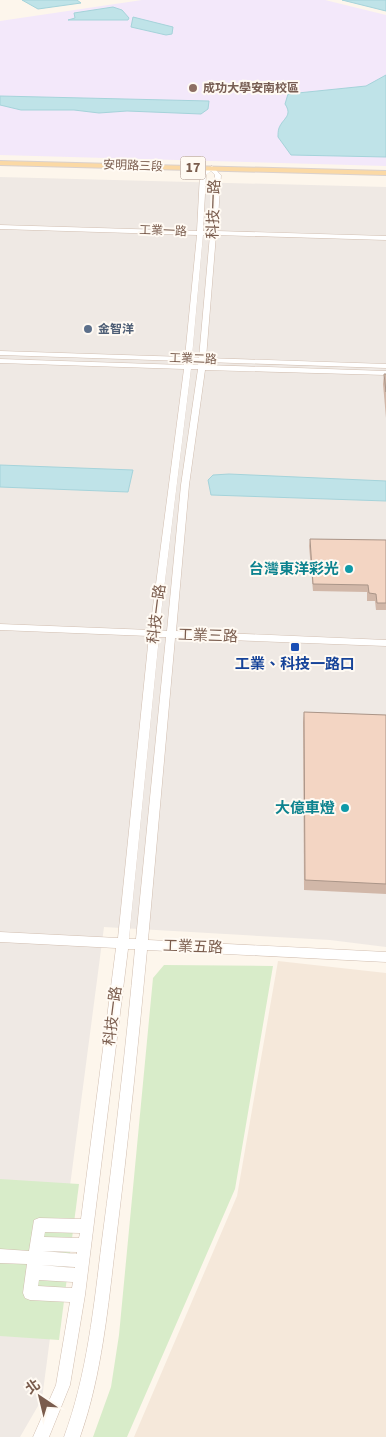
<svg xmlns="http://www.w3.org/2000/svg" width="386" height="1437" font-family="'Source Sans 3','Noto Sans TC',sans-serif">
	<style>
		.residential { fill: #f5e8da }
		.industrial { fill: #efe9e4 }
		.education { fill: #f3e8fa }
		.green { fill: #d8ecc9 }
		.water { fill: #bfe3e8; stroke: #a5d3da }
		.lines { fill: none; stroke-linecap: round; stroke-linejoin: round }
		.minor-casing { stroke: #d1beb0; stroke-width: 1 }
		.major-casing { stroke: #dad1cd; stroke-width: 2 }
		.minor { fill: #fff; fill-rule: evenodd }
		.major { fill: #fbd9a5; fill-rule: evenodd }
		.wall { fill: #d1b7a8 }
		.building { fill: #f3d5c3; stroke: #aa9588 }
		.education-dot { fill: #8d6e63; stroke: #fffaf3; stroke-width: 2 }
		.service-dot { fill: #5c6f8a; stroke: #fffaf3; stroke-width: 2 }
		.culture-dot { fill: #0f9aa8; stroke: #fffaf3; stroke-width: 2 }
		.transit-dot { fill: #1a4fb4; stroke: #fffaf3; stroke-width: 2 }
		.labels { text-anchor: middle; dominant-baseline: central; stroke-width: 4; stroke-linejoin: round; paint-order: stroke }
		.far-education-label { font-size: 12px; font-weight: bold; fill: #785e54; stroke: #fffaf3; text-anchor: start }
		.far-street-label { font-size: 12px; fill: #7a5c4d; stroke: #fffaf3 }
		.far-service-label { font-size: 12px; font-weight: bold; fill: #4e5e75; stroke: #fffaf3; text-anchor: start }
		.shield { fill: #fffaf3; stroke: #a28b7f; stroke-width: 1 }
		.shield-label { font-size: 14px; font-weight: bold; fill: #7a5c4d }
		.street-label { font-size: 15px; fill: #7a5c4d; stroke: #fffaf3 }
		.culture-label { font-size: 15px; font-weight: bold; fill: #0d838f; stroke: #fffaf3; text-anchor: end }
		.transit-label { font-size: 15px; font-weight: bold; fill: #164399; stroke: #fffaf3 }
	</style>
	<rect width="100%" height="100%" fill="#fdf6ec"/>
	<path class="residential" d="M 278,961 L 386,973 L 386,1437 L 134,1437 L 237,1196 Z"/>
	<path class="industrial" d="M 0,177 L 386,187 L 386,947 L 330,940 L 104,927 L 42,1399 L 20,1437 L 0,1437 Z"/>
	<path class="education" d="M 142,0 L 325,0 L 386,15 L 386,166 L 0,155 L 0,21 Z"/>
	<g class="green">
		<path d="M 164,965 L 273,966 L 235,1189 L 127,1437 L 93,1437 L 111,1387 L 119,1335 L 153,978 Z"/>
		<path d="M 0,1179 L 79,1184 L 59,1340 L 0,1336 Z"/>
	</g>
	<g class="water">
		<path d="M 22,0 L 77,0 L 81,3 L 38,9 Z"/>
		<path d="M 342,0 L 386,0 L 386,11 Z"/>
		<path d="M 113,7 L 122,10 L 129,18 L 128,20 L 68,20 L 75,18 L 74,13 Z"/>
		<path d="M 133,17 L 173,27 L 172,34 L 166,35 L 131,27 Z"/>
		<path d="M 386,75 L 386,157 L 291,155 L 278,137 C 278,134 278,131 279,128 C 283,118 293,116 285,104 L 288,94 L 366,86 Z"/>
		<path d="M 0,96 L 209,101 L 208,109 L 201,114 L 127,111 L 99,113 L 74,110 L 21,110 L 0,105 Z"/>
		<path d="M 0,465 L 133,470 L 128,492 L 0,487 Z"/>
		<path d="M 229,474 L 386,481 L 386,501 L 211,495 L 208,480 L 213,475 Z"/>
	</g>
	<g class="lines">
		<defs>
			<path id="minor" d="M 212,166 L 221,175 L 217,231 L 386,236 L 386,240 L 216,235 L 206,358 L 386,364 L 386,368 L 206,362 L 206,365 L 386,371 L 386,375 L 205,370 L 189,485 L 176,631 L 386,640 L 386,646 L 175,638 L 148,940 L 386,952 L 386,962 L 147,950 C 138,1047 128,1143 116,1240 C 108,1306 102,1375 80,1437 L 64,1437 C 87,1375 94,1306 102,1240 C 115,1143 126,1046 135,949 L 128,949 L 85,1295 L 70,1385 L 49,1437 L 33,1437 L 56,1385 L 70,1302 L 30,1300 L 25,1298 L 23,1293 L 27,1264 L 0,1263 L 0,1249 L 29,1251 L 34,1220 L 39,1218 L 81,1219 L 116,948 L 0,942 L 0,932 L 118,938 L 149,636 L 0,630 L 0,624 L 150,630 L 184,369 L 0,363 L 0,359 L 184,365 L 184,361 L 0,355 L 0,351 L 185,357 L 197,235 L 0,229 L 0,225 L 197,231 L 200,174 ZM 211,171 L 215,175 L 210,231 L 203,231 L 206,175 ZM 203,235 L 210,235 L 199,358 L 192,357 ZM 192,362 L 199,362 L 198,365 L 191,365 ZM 191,369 L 198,369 L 181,485 L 167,631 L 159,630 ZM 159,637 L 166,637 L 136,939 L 129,939 ZM 45,1232 L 80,1233 L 79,1238 L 44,1237 ZM 43,1251 L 77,1252 L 77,1254 ZM 41,1265 L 75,1267 L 75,1268 ZM 39,1280 L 73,1282 L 72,1288 L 38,1286 Z"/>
			<path id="major" d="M 0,161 L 386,171 L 386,175 L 0,165 Z"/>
		</defs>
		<use href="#minor" class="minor-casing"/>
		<use href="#major" class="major-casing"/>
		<use href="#minor" class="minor"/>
		<use href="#major" class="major"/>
	</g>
	<g class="wall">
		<path d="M 384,374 L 386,374 L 386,418 L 383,384 Z"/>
		<path d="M 310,539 L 386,540 L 386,610 L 376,610 L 375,601 L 367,601 L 367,592 L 313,591 L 309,546 Z"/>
		<path d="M 304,712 L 386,715 L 386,894 L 304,890 L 303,722 Z"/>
	</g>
	<g class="building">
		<path d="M 384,374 L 386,374 L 386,392 Z"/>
		<path d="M 310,539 L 386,540 L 386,603 L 377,603 L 376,594 L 369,593 L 368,585 L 313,584 Z"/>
		<path d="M 304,712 L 386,715 L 386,884 L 305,880 Z"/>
	</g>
	<circle class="education-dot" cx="193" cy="88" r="5"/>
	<circle class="service-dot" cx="88" cy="329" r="5"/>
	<g class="culture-dot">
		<circle cx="349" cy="569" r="5"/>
		<circle cx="345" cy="808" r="5"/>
	</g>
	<rect class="transit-dot" x="290" y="642" width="10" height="10" rx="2.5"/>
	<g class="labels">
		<g class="far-education-label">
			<text x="203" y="88">成功大學安南校區</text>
		</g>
		<g class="far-street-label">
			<text transform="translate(133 166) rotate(2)">安明路三段</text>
			<text transform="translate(163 231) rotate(2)">工業一路</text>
			<text transform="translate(193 359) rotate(2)">工業二路</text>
		</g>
		<g class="far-service-label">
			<text x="98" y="329">金智洋</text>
		</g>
		<rect class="shield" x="180.5" y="156.5" width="25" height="23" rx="4"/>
		<g class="shield-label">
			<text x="193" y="168">17</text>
		</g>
		<g class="street-label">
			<text transform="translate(214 209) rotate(-88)">科技一路</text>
			<text transform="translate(157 614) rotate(-83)">科技一路</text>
			<text transform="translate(208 636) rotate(2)">工業三路</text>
			<text transform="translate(193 947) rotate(2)">工業五路</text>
			<text transform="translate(113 1016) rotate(-83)">科技一路</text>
		</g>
		<g class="culture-label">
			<text x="339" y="569">台灣東洋彩光</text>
			<text x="335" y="808">大億車燈</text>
		</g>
		<g class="transit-label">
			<text x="295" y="664">工業、科技一路口</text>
		</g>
	</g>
	<g transform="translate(40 1397) rotate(325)" stroke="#fffaf3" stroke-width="4" paint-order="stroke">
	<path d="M0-4L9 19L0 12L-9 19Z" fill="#7a5c4d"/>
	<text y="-8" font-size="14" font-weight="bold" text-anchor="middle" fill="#7a5c4d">北</text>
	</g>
</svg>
